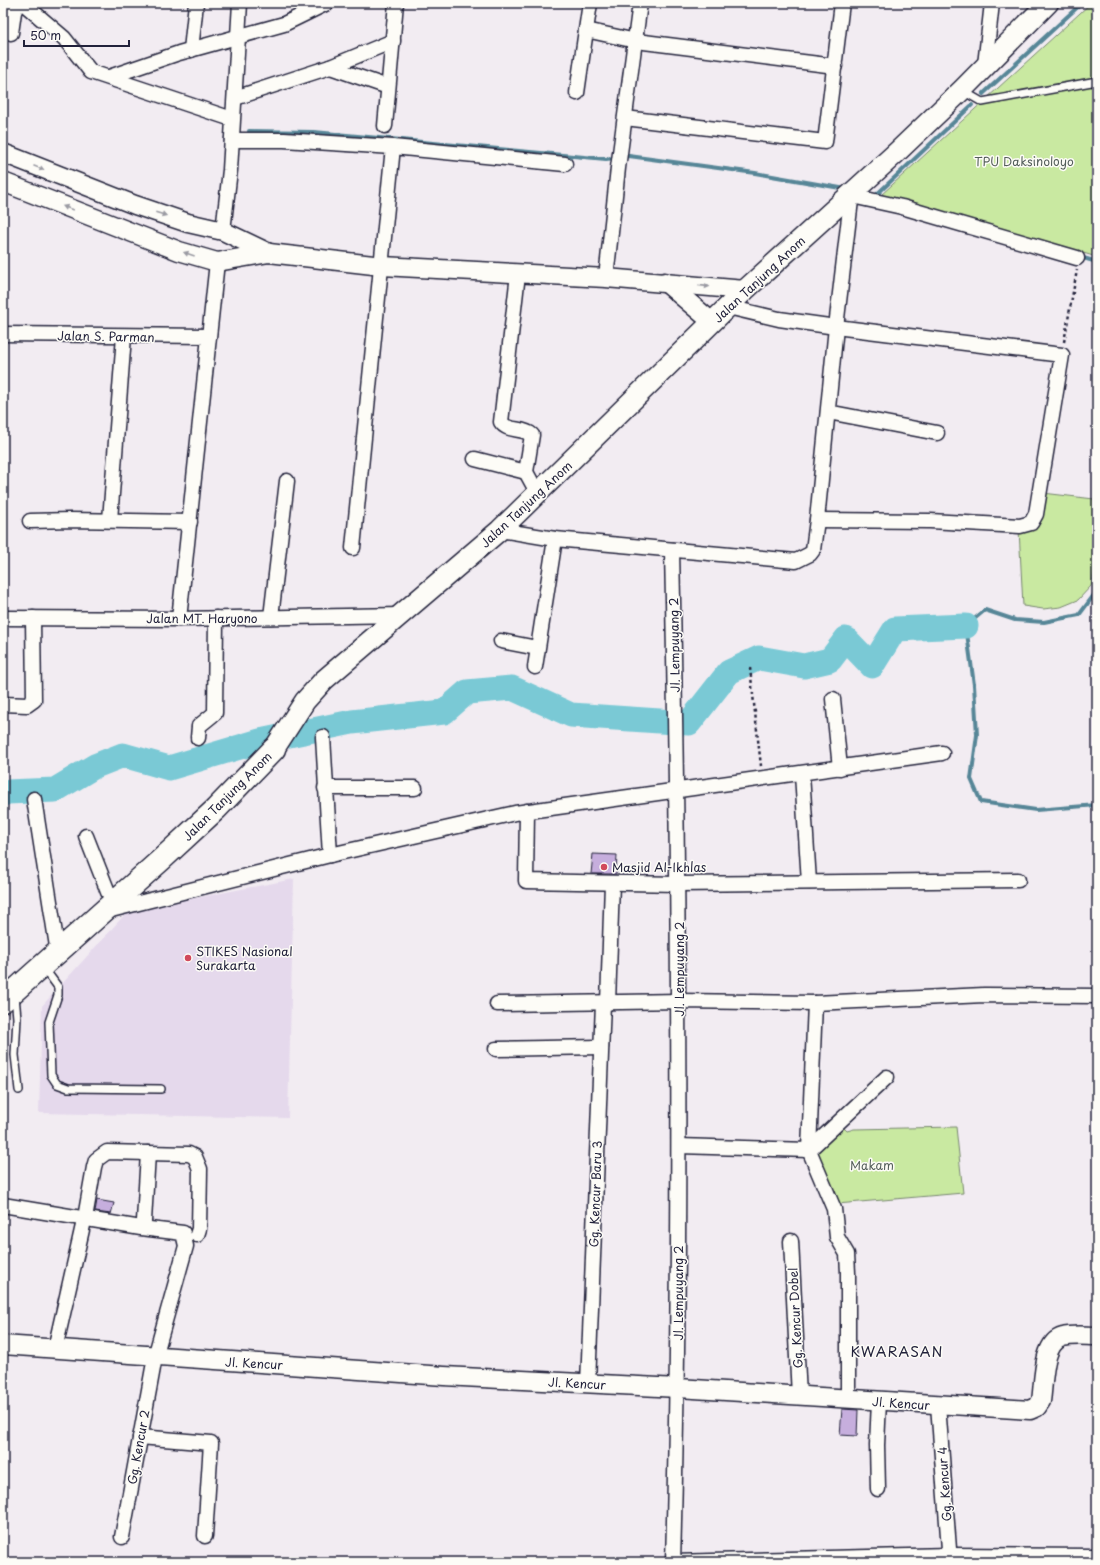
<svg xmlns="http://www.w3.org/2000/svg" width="1100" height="1565" font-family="'Playpen Sans',sans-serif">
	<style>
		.built { fill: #e5d9ec }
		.green { fill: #c9e9a1; stroke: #76866e }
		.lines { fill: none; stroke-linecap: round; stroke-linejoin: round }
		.stream { stroke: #578697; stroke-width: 4 }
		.river { stroke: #7ac9d5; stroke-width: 25 }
		.building { fill: #c6aedd; stroke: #22223b }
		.service-casing { stroke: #22223b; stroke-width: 10 }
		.minor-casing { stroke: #22223b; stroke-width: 17 }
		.tertiary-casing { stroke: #22223b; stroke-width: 21 }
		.secondary-casing { stroke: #22223b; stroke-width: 23 }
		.primary-casing { stroke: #22223b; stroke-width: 25 }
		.path { stroke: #22223b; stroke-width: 2.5; stroke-dasharray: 3 3; stroke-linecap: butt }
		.service { stroke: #fdfcf7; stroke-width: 7 }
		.minor { stroke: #fdfcf7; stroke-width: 14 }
		.tertiary { stroke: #fdfcf7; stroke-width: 18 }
		.secondary { stroke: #fdfcf7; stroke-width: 20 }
		.primary { stroke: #fdfcf7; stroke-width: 22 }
		.oneway { fill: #9a9aa2 }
		.poi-dot { fill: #d1495b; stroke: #fdfcf7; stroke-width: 1.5 }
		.labels { text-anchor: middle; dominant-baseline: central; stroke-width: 3; stroke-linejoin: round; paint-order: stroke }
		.park-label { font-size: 12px; fill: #545e5a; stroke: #fdfcf7 }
		.street-label { font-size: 12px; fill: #22223b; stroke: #fdfcf7 }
		.poi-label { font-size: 12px; fill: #22223b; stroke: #fdfcf7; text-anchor: start }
		.quarter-label { font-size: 14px; letter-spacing: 1px; fill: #22223b; stroke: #fdfcf7 }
	</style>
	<rect width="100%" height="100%" fill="#f2ecf2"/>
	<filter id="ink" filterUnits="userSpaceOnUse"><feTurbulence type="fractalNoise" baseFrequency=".025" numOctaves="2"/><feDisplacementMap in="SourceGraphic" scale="8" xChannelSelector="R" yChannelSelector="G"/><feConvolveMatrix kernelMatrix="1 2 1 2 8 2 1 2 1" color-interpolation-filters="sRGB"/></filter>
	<g filter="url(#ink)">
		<path class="built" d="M 294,879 L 288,1118 L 39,1113 L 42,1006 L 128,911 Z"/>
		<g class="green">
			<path d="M 1091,3 L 1097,3 L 1097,257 L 881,195 Z"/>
			<path d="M 1043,493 L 1094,499 L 1097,515 L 1097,535 L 1095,569 L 1091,586 L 1078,600 L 1061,607 L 1043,609 L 1023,606 L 1019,529 Z"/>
			<path d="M 843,1127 L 847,1131 L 854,1129 L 956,1127 L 963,1193 L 837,1204 L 815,1152 Z"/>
		</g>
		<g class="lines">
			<g class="stream">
				<path d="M 983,94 L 1082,3"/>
				<path d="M 249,131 L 314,132 L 606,159 L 629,156 L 755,173 L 846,189"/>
				<path d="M 875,196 L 972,105"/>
				<path d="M 1080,257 L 1097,262"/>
				<path d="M 1097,591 L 1079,615 L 1044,622 L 1015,620 L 985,610 L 966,626 L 974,685 L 977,735 L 971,779 L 981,802 L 1036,810 L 1097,805"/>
			</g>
			<path class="river" d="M 3,794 L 7,792 L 55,790 L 95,766 L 123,755 L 169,768 L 260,741 L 352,722 L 444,712 L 467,692 L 512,688 L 571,715 L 689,723 L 729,672 L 759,658 L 804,666 L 830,660 L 846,639 L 872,666 L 895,629 L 966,626"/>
		</g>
		<g class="building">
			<path d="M 593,854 L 617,855 L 616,874 L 591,874 Z"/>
			<path d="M 97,1200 L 114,1203 L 111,1214 L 95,1212 Z"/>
			<path d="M 842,1409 L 858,1410 L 857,1436 L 840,1435 Z"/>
		</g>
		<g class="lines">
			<defs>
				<g id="service">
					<path d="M 963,91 L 982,102 L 1097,81"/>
					<path d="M 44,968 L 58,987 L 58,995 L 49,1022 L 51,1075 L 57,1084 L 68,1088 L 161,1089"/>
					<path d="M 15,996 L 17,1018 L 15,1055 L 19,1090"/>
				</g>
				<g id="minor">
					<path d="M 23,3 L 64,38 L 91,72 L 232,119"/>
					<path d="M 590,3 L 586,30 L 636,41 L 835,66"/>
					<path d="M 11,33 L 14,12 L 18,3"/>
					<path d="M 191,50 L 196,3"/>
					<path d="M 985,65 L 992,3"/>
					<path d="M 330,67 L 388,87"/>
					<path d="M 109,77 L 179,53 L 284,24 L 327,3"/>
					<path d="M 577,93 L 586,30"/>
					<path d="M 235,98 L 330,67 L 393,41"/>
					<path d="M 625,118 L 825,142 L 842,3"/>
					<path d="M 385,126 L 396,3"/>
					<path d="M 232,140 L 284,140 L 393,147"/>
					<path d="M 852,196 L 902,207 L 1077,258"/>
					<path d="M 223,231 L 230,170 L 240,3"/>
					<path d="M 518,274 L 501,422 C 507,432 523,427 532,435 L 526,472 L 538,494"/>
					<path d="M 606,278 L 618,168 L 640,3"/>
					<path d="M 728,307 L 779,319 L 836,327 L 1062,355 L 1036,514 L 1031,523 L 1020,526 L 930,521 L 817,520"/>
					<path d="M 3,334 L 209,336"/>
					<path d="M 828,412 L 937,433"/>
					<path d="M 475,459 L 526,472"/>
					<path d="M 110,520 L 124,336"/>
					<path d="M 30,521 L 70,520 L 190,522"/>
					<path d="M 500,530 L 555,539 L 796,561 L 810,554 L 813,550 L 817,520 L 836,327 L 852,192"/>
					<path d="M 353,548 L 393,147 L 565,164"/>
					<path d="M 672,550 C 679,888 682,1225 673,1562"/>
					<path d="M 271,617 L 287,481"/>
					<path d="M 3,618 L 179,619 L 402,615"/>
					<path d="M 179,619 L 217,262"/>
					<path d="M 501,641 L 537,648"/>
					<path d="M 535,667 L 555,539"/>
					<path d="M 833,699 L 840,768"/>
					<path d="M 3,704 L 27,705 L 34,700 L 33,618"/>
					<path d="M 323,737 L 330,855"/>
					<path d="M 198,738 L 199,726 L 215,713 L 216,618"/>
					<path d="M 802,774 L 809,882"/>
					<path d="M 325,788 L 415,788"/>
					<path d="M 34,799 L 58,953"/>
					<path d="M 527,811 L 526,881 L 678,884 L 1018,880"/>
					<path d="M 86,836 L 108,892 L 115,902"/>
					<path d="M 107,911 L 330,855 L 515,813 L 942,753"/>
					<path d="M 608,1003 L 612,883"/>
					<path d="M 815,1003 L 809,1150 L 834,1209 L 837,1237 L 847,1254 L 848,1273 L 848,1399"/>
					<path d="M 497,1004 L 680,1001 L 815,1003 L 984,995 L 1097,996"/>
					<path d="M 496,1049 L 601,1047"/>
					<path d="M 679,1146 L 809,1150"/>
					<path d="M 809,1150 L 887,1077"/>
					<path d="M 3,1205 L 141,1228 L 183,1233 L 186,1246 L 155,1357 L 122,1537"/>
					<path d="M 144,1221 L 148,1153"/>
					<path d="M 791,1241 L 799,1396"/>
					<path d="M 55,1349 L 86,1212 L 94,1167 L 96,1160 L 107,1152 L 189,1154 L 195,1157 L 200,1169 L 199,1229 L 197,1235"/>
					<path d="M 588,1384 L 603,1003"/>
					<path d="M 938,1405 L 950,1562"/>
					<path d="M 140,1437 L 211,1443 L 205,1536"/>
					<path d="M 878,1489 L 877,1445 L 879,1401"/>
					<path d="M 673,1562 L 949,1555 L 1097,1556"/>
				</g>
				<g id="tertiary">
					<path d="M 3,153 L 135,205 L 188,223 L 223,231 L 269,253"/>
					<path d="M 3,182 L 179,251 L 217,262 L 269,253 L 382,266 L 606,278 L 745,290"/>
					<path d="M 665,282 L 712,322"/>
					<path d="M 3,1345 L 444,1376 L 678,1388 L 1030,1410 L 1037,1407 L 1041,1401 C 1044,1383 1042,1342 1063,1337 C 1073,1334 1086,1336 1097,1336"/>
				</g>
				<path id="secondary" d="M 274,749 L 305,701 L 324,680 L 500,530 L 745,290 L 896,153 L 962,90 L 1048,3"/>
				<path id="primary" d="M 3,1001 L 162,859 L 216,809 L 274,749"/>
			</defs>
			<use href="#service" class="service-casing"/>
			<use href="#minor" class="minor-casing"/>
			<use href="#tertiary" class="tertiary-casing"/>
			<use href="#secondary" class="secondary-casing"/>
			<use href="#primary" class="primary-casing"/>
			<g class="path">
				<path d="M 1064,342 L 1077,270"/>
				<path d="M 750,668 L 761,766"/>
			</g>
			<use href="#service" class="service"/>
			<use href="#minor" class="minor"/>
			<use href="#tertiary" class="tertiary"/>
			<use href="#secondary" class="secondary"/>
			<use href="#primary" class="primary"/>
		</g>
		<defs><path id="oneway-solid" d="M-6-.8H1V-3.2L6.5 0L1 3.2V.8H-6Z"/></defs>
		<g class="oneway">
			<use href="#oneway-solid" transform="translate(39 168) rotate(22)"/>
			<use href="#oneway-solid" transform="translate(68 208) rotate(-159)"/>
			<use href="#oneway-solid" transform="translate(161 214) rotate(18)"/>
			<use href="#oneway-solid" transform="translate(189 254) rotate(-161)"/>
			<use href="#oneway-solid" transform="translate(704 286) rotate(6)"/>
		</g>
	</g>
	<g class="poi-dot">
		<circle cx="604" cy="867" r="4"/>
		<circle cx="188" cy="958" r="4"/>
	</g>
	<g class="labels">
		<g class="park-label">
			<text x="1024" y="161">TPU Daksinoloyo</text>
			<text x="872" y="1165">Makam</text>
		</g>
		<g class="street-label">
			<text transform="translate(759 279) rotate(-43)">Jalan Tanjung Anom</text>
			<text transform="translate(106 336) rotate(1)">Jalan S. Parman</text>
			<text transform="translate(526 504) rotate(-43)">Jalan Tanjung Anom</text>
			<text x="202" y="618">Jalan MT. Haryono</text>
			<text transform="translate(674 645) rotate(-91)">Jl. Lempuyang 2</text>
			<text transform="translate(227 796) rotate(-45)">Jalan Tanjung Anom</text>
			<text transform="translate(679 969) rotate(-90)">Jl. Lempuyang 2</text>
			<text transform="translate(595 1194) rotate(-88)">Gg. Kencur Baru 3</text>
			<text transform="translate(678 1293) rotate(-90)">Jl. Lempuyang 2</text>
			<text transform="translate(795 1318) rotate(-93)">Gg. Kencur Dobel</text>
			<text transform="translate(254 1363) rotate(3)">Jl. Kencur</text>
			<text transform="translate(577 1383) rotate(3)">Jl. Kencur</text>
			<text transform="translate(901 1403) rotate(4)">Jl. Kencur</text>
			<text transform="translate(138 1447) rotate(-80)">Gg. Kencur 2</text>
			<text transform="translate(944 1484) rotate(-94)">Gg. Kencur 4</text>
		</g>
		<g class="poi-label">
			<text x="612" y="867">Masjid Al-Ikhlas</text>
			<text x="196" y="951">STIKES Nasional<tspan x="196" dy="14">Surakarta</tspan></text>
		</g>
		<g class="quarter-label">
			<text x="897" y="1351">KWARASAN</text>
		</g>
	</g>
	<rect width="1100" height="1565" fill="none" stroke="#fdfcf7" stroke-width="16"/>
	<rect x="8" y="8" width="1084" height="1549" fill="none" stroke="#22223b" stroke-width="1.5" filter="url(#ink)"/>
	<path d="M24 40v6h105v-6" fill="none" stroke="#22223b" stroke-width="2"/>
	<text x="30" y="40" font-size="12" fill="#22223b" stroke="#fdfcf7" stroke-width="3" paint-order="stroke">50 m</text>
</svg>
